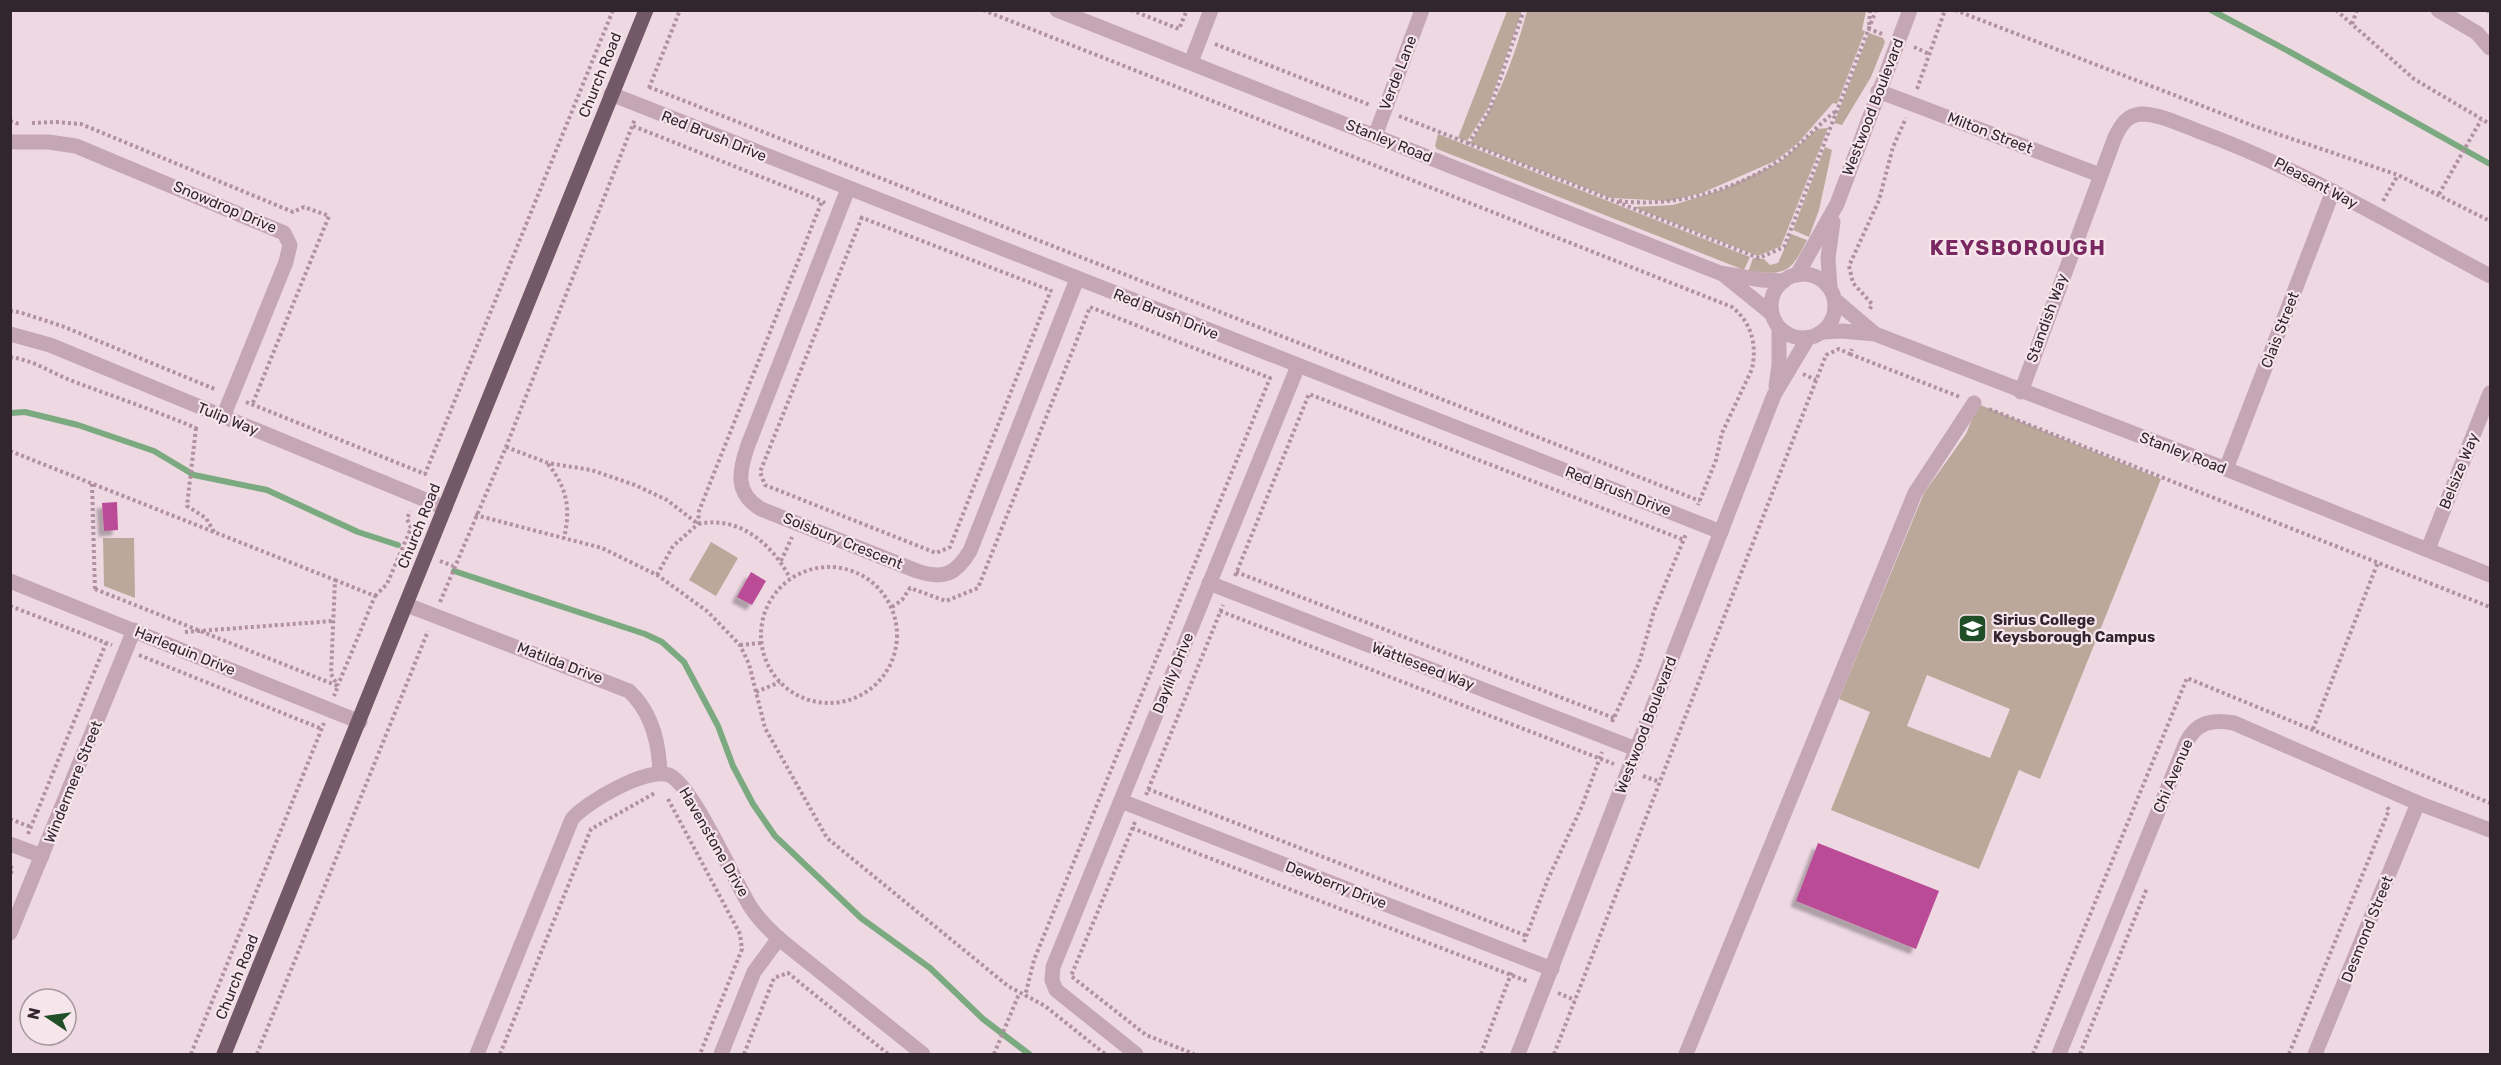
<svg xmlns="http://www.w3.org/2000/svg" width="2501" height="1065" font-family="Rubik,sans-serif">
	<style>
		.green { fill: #bca89b; fill-rule: evenodd }
		.lines { fill: none; stroke-linecap: round; stroke-linejoin: round }
		.stream { stroke: #7ba980; stroke-width: 6 }
		.building { fill: #ba4b97; filter: url(#shadow) }
		.path { stroke: #b191a1; stroke-width: 4; stroke-dasharray: 3 3; stroke-linecap: butt }
		.minor { stroke: #c5a6b5; stroke-width: 15 }
		.major { stroke: #735968; stroke-width: 15 }
		.labels { text-anchor: middle; dominant-baseline: central; stroke-width: 4.5; stroke-linejoin: round; paint-order: stroke }
		.street-label { font-size: 15px; fill: #32262e; stroke: #f7e5ec }
		.poi-label { font-size: 15px; font-weight: bold; fill: #32262e; stroke: #f7e5ec; text-anchor: start }
		.district-label { font-size: 21px; font-weight: bold; letter-spacing: 1.5px; fill: #792760; stroke: #f7e5ec }
	</style>
	<defs>
		<filter id="shadow"><feDropShadow dx="-5.5" dy="5.5" stdDeviation="1.5" flood-color="#0004"/></filter>
	</defs>
	<rect width="100%" height="100%" fill="#eed9e2"/>
	<g class="green">
		<path d="M 1507,11 L 1522,11 L 1488,108 L 1467,141 L 1458,138 Z"/>
		<path d="M 1527,11 L 1527,10 L 1866,11 L 1862,30 L 1865,31 L 1837,104 L 1833,103 L 1798,143 L 1775,161 L 1702,193 L 1669,201 L 1611,198 L 1470,143 C 1497,104 1515,56 1527,11 Z"/>
		<path d="M 1869,33 L 1883,38 L 1885,42 L 1871,77 L 1842,125 L 1834,123 Z"/>
		<path d="M 1828,128 L 1781,246 L 1758,256 L 1633,207 L 1673,205 L 1724,189 L 1780,162 L 1817,129 Z"/>
		<path d="M 1438,134 L 1750,257 L 1744,270 L 1437,149 L 1435,146 Z"/>
		<path d="M 1825,147 L 1832,150 L 1819,210 L 1809,237 L 1793,230 Z"/>
		<path d="M 1791,234 L 1807,240 C 1790,275 1785,274 1748,272 L 1753,258 L 1764,259 L 1770,265 L 1778,263 Z"/>
		<path d="M 1978,404 L 2161,479 L 2040,779 L 2019,770 L 1979,869 L 1831,810 L 1870,712 L 1839,699 L 1924,493 L 1966,434 ZM 1927,675 L 2010,709 L 1990,758 L 1907,726 Z"/>
		<path d="M 103,538 L 134,538 L 135,598 L 104,586 Z"/>
		<path d="M 711,542 L 738,558 L 716,596 L 689,580 Z"/>
	</g>
	<g class="lines">
		<g class="stream">
			<path d="M 2211,10 L 2290,52 L 2490,164"/>
			<path d="M 10,413 L 25,412 L 78,425 L 154,451 L 194,475 L 267,490 L 358,532 L 398,545"/>
			<path d="M 454,571 L 645,634 L 662,642 L 684,662 L 718,726 L 733,766 L 753,804 L 775,836 L 861,918 L 930,968 L 983,1019 L 1029,1054"/>
		</g>
	</g>
	<g class="building">
		<path d="M 117,502 L 118,530 L 104,531 L 102,503 Z"/>
		<path d="M 751,572 L 766,581 L 752,605 L 737,597 Z"/>
		<path d="M 1818,843 L 1939,891 L 1916,949 L 1796,901 Z"/>
	</g>
	<g class="lines">
		<g class="path">
			<path d="M 983,10 L 1732,307 C 1752,323 1757,345 1752,369 L 1722,433 L 1716,460 L 1698,505"/>
			<path d="M 1131,10 L 1179,29 L 1187,10"/>
			<path d="M 1870,10 L 1869,29 L 1885,35"/>
			<path d="M 1955,10 L 2254,126 L 2398,175 L 2490,221"/>
			<path d="M 2336,10 L 2414,79 L 2490,124"/>
			<path d="M 2487,10 L 2490,13"/>
			<path d="M 2352,24 L 2357,10"/>
			<path d="M 1215,44 L 1370,105"/>
			<path d="M 1914,47 L 1929,54"/>
			<path d="M 649,87 L 1700,501"/>
			<path d="M 649,88 L 680,10"/>
			<path d="M 1917,89 L 1945,10"/>
			<path d="M 1399,116 L 1759,258 L 1784,247 L 1876,10"/>
			<path d="M 10,121 L 19,124"/>
			<path d="M 32,123 L 56,122 L 81,124 L 293,212 L 304,207 L 329,216 L 252,405"/>
			<path d="M 633,126 L 822,201"/>
			<path d="M 1468,144 L 1489,111 L 1524,10"/>
			<path d="M 2439,194 L 2481,120"/>
			<path d="M 1619,201 C 1675,208 1743,189 1788,154 C 1805,140 1819,124 1836,111"/>
			<path d="M 2383,201 L 2398,175"/>
			<path d="M 860,217 L 1052,291"/>
			<path d="M 862,217 L 760,472 L 765,485 L 936,553 L 950,547 L 1051,290"/>
			<path d="M 1870,309 L 1872,304 L 1853,283 L 1849,266 L 1879,200 L 1893,147 L 1906,118"/>
			<path d="M 10,311 L 19,312 L 62,326 L 217,390"/>
			<path d="M 1850,354 L 1960,397"/>
			<path d="M 10,357 C 34,360 53,374 75,382 C 115,397 156,411 196,428 L 198,424"/>
			<path d="M 1803,374 L 1816,380"/>
			<path d="M 246,402 L 425,474 L 613,10"/>
			<path d="M 1989,409 L 2490,607"/>
			<path d="M 196,428 L 187,506 L 206,518 L 214,532"/>
			<path d="M 506,447 L 548,463 L 591,470 L 635,485 L 667,500 L 698,524 C 739,515 772,544 790,578"/>
			<path d="M 10,451 L 335,580 L 331,674 L 338,686"/>
			<path d="M 548,464 C 567,488 571,508 564,538"/>
			<path d="M 92,484 L 95,591"/>
			<path d="M 475,515 L 602,548 L 657,575 L 707,611 L 740,645 L 749,664 L 765,728 L 827,838 L 1008,986 L 1045,1006 L 1105,1054"/>
			<path d="M 440,561 L 453,566"/>
			<path d="M 781,561 L 792,537"/>
			<circle cx="829" cy="635" r="68"/>
			<path d="M 1236,572 L 1614,718"/>
			<path d="M 657,575 L 673,546 L 698,524 L 699,511 L 822,201 L 825,203"/>
			<path d="M 1235,576 L 1309,394 L 1684,540"/>
			<path d="M 335,580 L 375,596 L 338,685"/>
			<path d="M 95,589 L 338,686 L 334,696"/>
			<path d="M 375,596 L 387,584 L 411,528 L 407,519 L 410,511"/>
			<path d="M 440,602 L 506,447 L 635,119"/>
			<path d="M 10,606 L 112,645"/>
			<path d="M 892,607 L 902,600 L 910,588 L 946,601 L 978,588 L 1090,307 L 1270,378 L 1034,960 L 1025,996"/>
			<path d="M 1220,611 L 1614,764"/>
			<path d="M 185,632 L 333,621"/>
			<path d="M 740,645 L 761,643"/>
			<path d="M 139,655 L 322,729"/>
			<path d="M 756,692 L 780,682"/>
			<path d="M 1612,722 L 1639,663 L 1654,611 L 1686,534"/>
			<path d="M 2313,729 L 2378,562"/>
			<path d="M 1643,776 L 1660,782"/>
			<path d="M 1148,789 L 1527,936"/>
			<path d="M 1146,795 L 1223,605"/>
			<path d="M 668,799 L 740,934 L 742,949 L 700,1054"/>
			<path d="M 10,819 L 31,827"/>
			<path d="M 1135,822 L 1071,976 L 1146,1035 L 1194,1054"/>
			<path d="M 1132,828 L 1529,982"/>
			<path d="M 28,834 L 106,643"/>
			<path d="M 10,867 L 13,868 L 10,875"/>
			<path d="M 1524,942 L 1548,879 L 1582,806 L 1602,752"/>
			<path d="M 1558,993 L 1575,1000"/>
			<path d="M 191,1054 L 324,723"/>
			<path d="M 257,1054 L 428,631"/>
			<path d="M 500,1054 L 591,829 L 655,793"/>
			<path d="M 744,1054 L 774,978 L 788,973 L 888,1054"/>
			<path d="M 994,1054 L 1019,994"/>
			<path d="M 1481,1054 L 1512,971"/>
			<path d="M 1554,1054 L 1826,355 L 1839,349 L 1850,354 L 1852,349"/>
			<path d="M 2033,1054 L 2187,678 L 2490,803"/>
			<path d="M 2080,1054 L 2147,888"/>
			<path d="M 2289,1054 L 2389,810 L 2387,807"/>
		</g>
		<g class="minor">
			<path d="M 1057,10 L 1720,273 L 1762,280 L 1784,281"/>
			<path d="M 2438,10 L 2477,33 L 2490,48"/>
			<path d="M 1191,62 L 1211,10"/>
			<path d="M 1878,91 L 2100,175"/>
			<path d="M 611,94 L 1721,532"/>
			<path d="M 1375,136 L 1422,10"/>
			<path d="M 10,142 L 48,142 L 76,146 L 284,233 L 290,245 L 286,262 L 223,417"/>
			<path d="M 848,189 L 748,445 C 739,471 734,493 761,509 L 917,571 C 944,580 956,574 970,551 L 1077,279"/>
			<circle cx="1803" cy="306" r="32"/>
			<path d="M 1797,275 L 1837,204 L 1910,10"/>
			<path d="M 1725,276 L 1772,314"/>
			<path d="M 1830,288 L 1828,258 L 1833,222"/>
			<path d="M 1835,300 L 1875,334"/>
			<path d="M 1823,332 L 1842,331 L 1875,334 L 2226,469 L 2490,575"/>
			<path d="M 10,334 L 50,345 L 445,508"/>
			<path d="M 1776,386 L 1779,365 L 1779,328"/>
			<path d="M 2021,392 L 2115,137 C 2121,125 2127,115 2141,114 C 2161,114 2184,126 2203,133 C 2303,170 2396,226 2490,276"/>
			<path d="M 2226,469 L 2333,191"/>
			<path d="M 2428,549 L 2490,393"/>
			<path d="M 10,581 L 360,722"/>
			<path d="M 1209,583 L 1636,749"/>
			<path d="M 407,605 L 629,691 C 652,712 659,743 660,773"/>
			<path d="M 1121,801 L 1552,969"/>
			<path d="M 10,844 L 42,856"/>
			<path d="M 10,933 L 134,630"/>
			<path d="M 477,1054 L 572,819 C 586,802 647,767 669,775 C 691,783 734,880 750,906 C 768,934 798,953 823,974 C 857,1001 890,1028 923,1054"/>
			<path d="M 721,1054 L 754,972 L 779,938"/>
			<path d="M 1136,1054 L 1056,990 L 1052,980 L 1053,967 L 1298,366"/>
			<path d="M 1518,1054 L 1774,395 L 1808,338"/>
			<path d="M 1686,1054 L 1915,493 L 1974,403"/>
			<path d="M 2059,1054 L 2186,743 C 2196,722 2212,719 2234,723 L 2418,803 L 2490,830"/>
			<path d="M 2315,1054 L 2418,803"/>
		</g>
		<path class="major" d="M 224,1054 L 646,10"/>
	</g>
	<defs>
		<symbol id="school-square" viewBox="-11 -11 22 22"><rect x="-9" y="-9" width="18" height="18" rx="4" fill="#204f27" stroke="#f7e5ec"/><path d="M0-5L7-2L0 1L-7-2ZM-4 1L0 2.5L4 1V4Q0 6-4 4Z" fill="#fff"/></symbol>
	</defs>
	<g fill-rule="evenodd">
		<use href="#school-square" x="1956" y="612" width="33" height="33"/>
	</g>
	<g class="labels">
		<g class="street-label">
			<text transform="translate(1398 73) rotate(-69)">Verde Lane</text>
			<text transform="translate(600 75) rotate(-68)">Church Road</text>
			<text transform="translate(1873 107) rotate(-69)">Westwood Boulevard</text>
			<text transform="translate(1990 133) rotate(21)">Milton Street</text>
			<text transform="translate(714 136) rotate(22)">Red Brush Drive</text>
			<text transform="translate(1389 141) rotate(22)">Stanley Road</text>
			<text transform="translate(2316 183) rotate(28)">Pleasant Way</text>
			<text transform="translate(225 207) rotate(23)">Snowdrop Drive</text>
			<text transform="translate(1166 314) rotate(22)">Red Brush Drive</text>
			<text transform="translate(2047 318) rotate(-70)">Standish Way</text>
			<text transform="translate(2280 330) rotate(-69)">Clais Street</text>
			<text transform="translate(228 419) rotate(22)">Tulip Way</text>
			<text transform="translate(2183 453) rotate(21)">Stanley Road</text>
			<text transform="translate(2459 471) rotate(-68)">Belsize Way</text>
			<text transform="translate(1618 491) rotate(21)">Red Brush Drive</text>
			<text transform="translate(419 526) rotate(-68)">Church Road</text>
			<text transform="translate(843 541) rotate(22)">Solsbury Crescent</text>
			<text transform="translate(185 651) rotate(22)">Harlequin Drive</text>
			<text transform="translate(560 663) rotate(21)">Matilda Drive</text>
			<text transform="translate(1423 666) rotate(21)">Wattleseed Way</text>
			<text transform="translate(1173 673) rotate(-68)">Daylily Drive</text>
			<text transform="translate(1646 725) rotate(-69)">Westwood Boulevard</text>
			<text transform="translate(2173 776) rotate(-67)">Chi Avenue</text>
			<text transform="translate(73 782) rotate(-68)">Windermere Street</text>
			<text transform="translate(714 842) rotate(60)">Havenstone Drive</text>
			<text transform="translate(1336 885) rotate(21)">Dewberry Drive</text>
			<text transform="translate(2367 929) rotate(-68)">Desmond Street</text>
			<text transform="translate(237 977) rotate(-68)">Church Road</text>
		</g>
		<g class="poi-label">
			<text x="1993" y="620">Sirius College<tspan x="1993" dy="17">Keysborough Campus</tspan></text>
		</g>
		<g class="district-label">
			<text x="2018" y="247">KEYSBOROUGH</text>
		</g>
	</g>
	<rect width="2501" height="1065" fill="none" stroke="#32262e" stroke-width="24"/>
	<g transform="translate(48 1017) rotate(283)"><circle r="28" fill="#f7e5ec" stroke="#a899a0" stroke-width="1.5"/>
	<path d="M0-4.5L10 22L0 15L-10 22Z" fill="#204f27"/>
	<text y="-9" font-size="16" font-weight="bold" text-anchor="middle" fill="#32262e">N</text>
	</g>
</svg>
